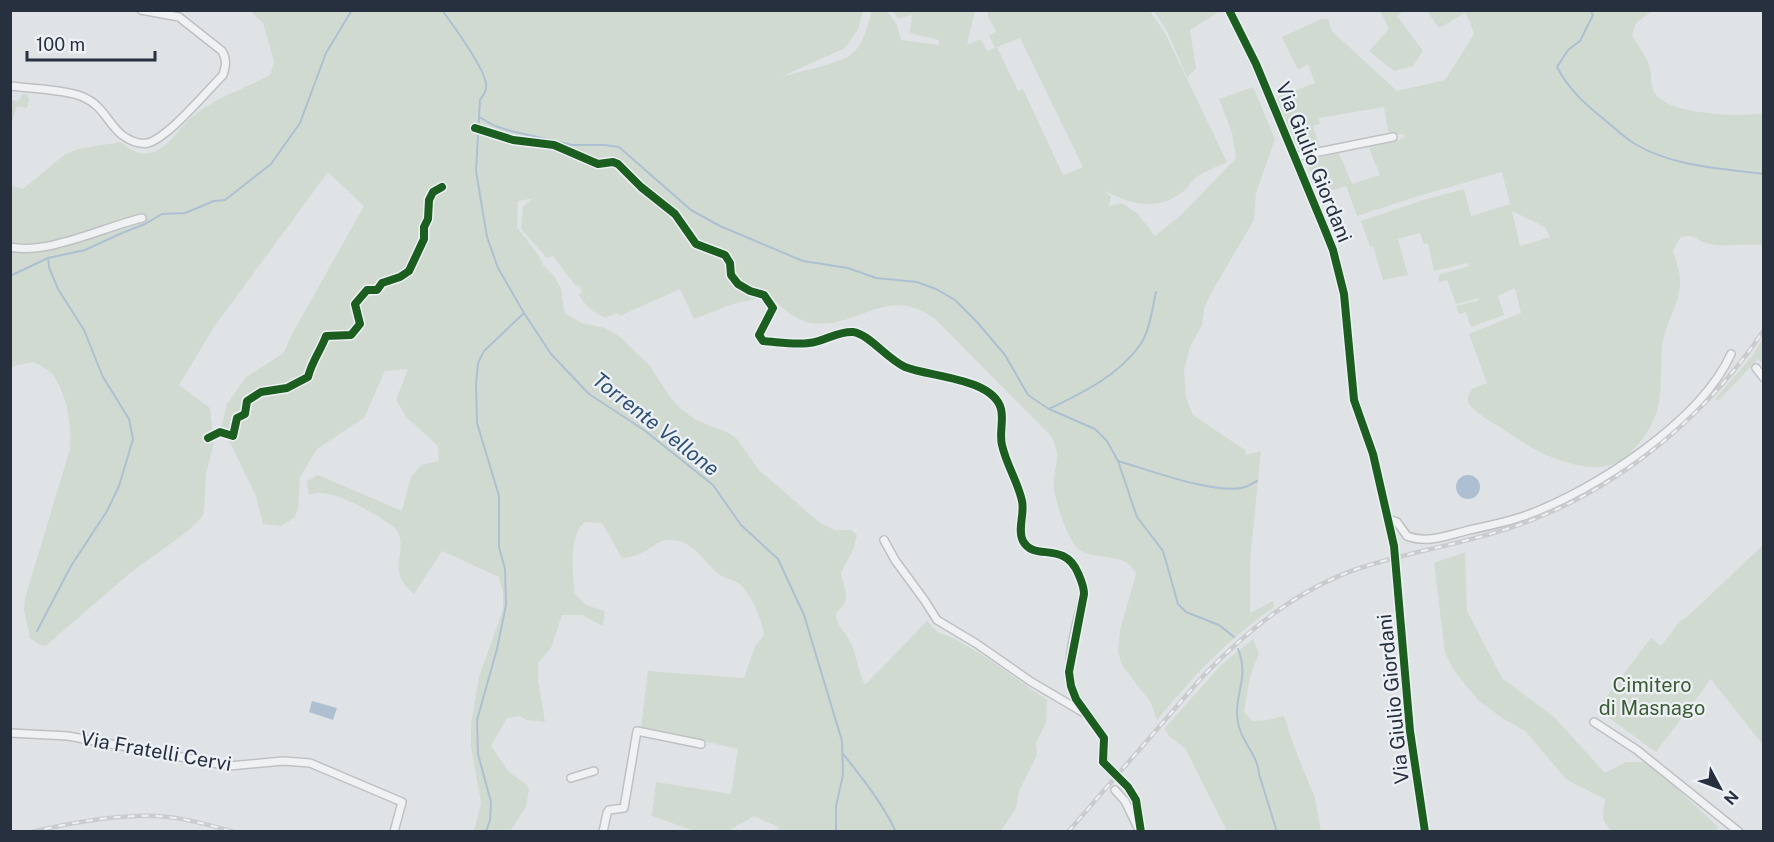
<svg xmlns="http://www.w3.org/2000/svg" width="1774" height="842" font-family="'Public Sans',sans-serif">
	<style>
		.green { fill: #d1dad0; fill-rule: evenodd }
		.water { fill: #adc0d2 }
		.lines { fill: none; stroke-linecap: round; stroke-linejoin: round }
		.stream { stroke: #adc0d2; stroke-width: 2 }
		.street-casing { stroke: #bec1c4; stroke-width: 10 }
		.street { stroke: #f0f1f2; stroke-width: 7 }
		.secondary { stroke: #bec1c5; stroke-width: 9 }
		.rail-casing { stroke: #c9cbcd; stroke-width: 4.5 }
		.rail { stroke: #edf1f6; stroke-width: 2; stroke-dasharray: 7; stroke-linecap: butt }
		.street-bridge-casing { stroke: #bec1c4; stroke-width: 10; stroke-linecap: butt }
		.street-bridge { stroke: #f0f1f2; stroke-width: 7 }
		.secondary-bridge { stroke: #bec1c5; stroke-width: 9 }
		.cycleway-casing { stroke: #edf1f6; stroke-width: 11 }
		.cycleway { stroke: #1b5e20; stroke-width: 8 }
		.labels { text-anchor: middle; dominant-baseline: central; stroke-width: 4.5; stroke-linejoin: round; paint-order: stroke }
		.street-label { font-size: 20px; fill: #26303f; stroke: #edf1f6 }
		.park-label { font-size: 20px; fill: #3c5c33; stroke: #edf1f6 }
		.water-label { font-size: 21px; font-style: italic; fill: #2f5175; stroke: #edf1f6 }
	</style>
	<rect width="100%" height="100%" fill="#e0e3e6"/>
	<g class="green">
		<path d="M 650,10 L 863,11 L 858,29 L 845,48 L 781,77 C 802,71 830,66 849,56 C 861,50 870,23 871,11 L 887,11 L 897,25 L 901,40 L 939,45 L 939,40 L 910,33 L 912,15 L 898,19 L 893,11 L 975,11 L 967,45 L 981,39 L 987,51 L 995,48 L 989,35 L 996,32 L 988,16 L 987,11 L 1150,11 L 1165,33 L 1227,162 C 1218,167 1205,170 1197,177 C 1192,180 1189,187 1184,191 C 1157,212 1133,205 1104,191 L 1111,197 L 1109,206 L 1122,203 L 1138,214 L 1155,236 L 1182,214 L 1236,158 L 1232,133 L 1219,99 L 1253,87 L 1275,139 L 1256,193 L 1254,220 L 1210,295 L 1204,309 L 1202,325 L 1190,347 L 1184,369 L 1186,398 L 1193,415 L 1245,450 L 1246,455 L 1261,451 L 1250,562 L 1250,613 L 1273,601 L 1274,607 C 1226,641 1194,675 1157,720 L 1151,703 L 1122,665 L 1118,652 L 1120,630 L 1136,574 C 1124,547 1090,566 1074,544 C 1066,532 1055,502 1054,487 C 1053,476 1057,465 1057,455 C 1057,449 1054,443 1052,437 L 935,319 C 887,283 858,330 811,323 C 795,320 781,307 769,296 L 733,304 L 694,319 L 680,289 L 620,316 L 618,313 L 605,318 C 594,312 584,306 579,294 L 582,292 L 580,286 L 575,285 L 553,256 L 547,258 L 521,229 L 523,207 L 530,200 L 536,198 L 518,201 L 517,227 L 539,256 L 543,265 L 555,277 L 561,289 L 564,311 L 566,314 L 582,323 L 605,328 L 619,336 L 650,366 L 670,397 L 680,408 L 696,420 L 729,433 L 737,439 L 758,469 L 820,523 L 835,530 L 851,530 L 857,535 L 854,548 L 841,573 C 844,592 853,599 836,613 C 835,625 846,632 851,643 C 857,656 858,672 865,685 L 927,621 L 937,632 L 955,639 L 981,654 L 1047,700 L 1046,723 L 1036,743 L 1037,755 L 1019,791 L 1016,808 L 1001,831 L 779,831 L 778,827 L 754,816 L 728,831 L 697,832 L 652,816 L 656,782 L 731,794 L 738,749 L 641,727 L 648,671 L 744,678 L 755,646 L 764,635 C 761,618 753,598 741,585 C 735,580 726,579 720,575 C 703,562 693,538 668,540 C 655,540 645,558 622,558 L 602,523 L 585,522 C 567,536 574,573 574,593 L 586,605 L 605,611 L 603,626 L 582,615 L 562,615 L 551,648 L 538,663 L 538,679 L 545,722 L 527,720 L 519,716 L 507,718 L 491,746 L 509,772 L 527,785 L 529,790 L 526,807 L 510,831 L 474,831 L 481,803 L 471,747 L 471,723 L 479,677 L 503,609 L 503,592 L 499,577 L 442,551 L 414,594 C 382,569 413,549 394,527 C 375,514 332,486 309,495 L 307,481 L 318,475 L 402,511 L 411,477 L 421,465 L 439,461 L 438,446 L 406,417 L 396,400 L 408,369 L 385,371 L 364,418 L 317,449 L 300,477 L 298,510 L 294,518 L 281,526 L 263,524 L 256,496 L 228,439 L 220,432 L 227,404 L 246,377 L 284,353 L 292,334 L 364,206 L 328,172 L 214,327 L 179,385 L 210,408 L 214,442 L 206,474 L 204,510 L 202,517 L 188,531 L 130,573 L 47,645 L 42,646 L 30,638 L 24,610 L 25,598 L 70,449 C 72,425 67,395 53,375 C 48,369 39,365 33,362 L 17,365 L 11,368 L 10,185 L 23,189 L 64,155 L 78,149 L 120,142 C 129,148 138,156 150,153 C 167,150 179,128 192,117 C 214,98 244,89 270,75 L 274,61 L 263,23 L 250,11 ZM 1020,38 L 1083,167 L 1063,175 L 1023,89 L 1018,91 L 997,47 Z"/>
		<path d="M 1154,11 L 1220,11 L 1190,30 L 1196,69 L 1187,77 L 1168,33 Z"/>
		<path d="M 1404,11 L 1397,16 L 1423,51 L 1413,66 L 1394,71 L 1369,51 L 1389,29 L 1380,11 Z"/>
		<path d="M 1427,11 L 1652,11 L 1636,23 L 1632,35 C 1637,46 1647,56 1650,68 C 1652,77 1650,87 1656,95 C 1672,115 1740,117 1763,113 L 1763,245 C 1745,242 1724,249 1706,243 C 1695,240 1694,233 1681,237 L 1673,250 C 1676,262 1681,273 1680,286 C 1678,307 1664,326 1662,347 C 1660,369 1663,390 1657,411 C 1653,423 1647,434 1639,443 C 1635,447 1631,453 1627,457 C 1595,482 1539,455 1512,435 C 1502,427 1473,414 1468,402 C 1467,398 1469,393 1472,389 L 1487,383 L 1469,334 L 1521,313 L 1515,288 L 1498,296 L 1504,315 L 1471,327 L 1466,312 L 1459,314 L 1456,306 L 1479,300 L 1479,298 L 1456,304 L 1447,280 L 1439,282 L 1439,275 L 1469,266 L 1468,263 L 1434,271 L 1428,243 L 1424,244 L 1420,233 L 1398,239 L 1408,275 L 1383,280 L 1373,246 L 1370,247 L 1361,221 L 1423,200 L 1464,189 L 1471,216 L 1510,204 L 1502,172 L 1422,195 L 1357,216 L 1346,186 L 1321,194 L 1306,161 L 1339,153 L 1352,184 L 1380,175 L 1369,148 L 1404,138 L 1403,134 L 1393,134 L 1388,131 L 1384,107 L 1319,118 L 1320,124 L 1313,126 L 1320,149 L 1303,153 L 1299,150 L 1277,101 L 1278,97 L 1315,83 L 1308,64 L 1298,70 L 1282,37 L 1321,19 L 1328,19 L 1332,31 L 1397,91 L 1445,80 L 1474,34 L 1470,22 L 1465,13 L 1439,28 ZM 1512,211 L 1545,227 L 1550,237 L 1520,246 Z"/>
		<path d="M 23,94 L 27,95 L 29,99 L 27,108 L 17,106 L 11,125 L 11,100 L 18,101 Z"/>
		<path d="M 1763,338 L 1763,364 L 1758,359 L 1718,401 L 1715,399 L 1753,355 Z"/>
		<path d="M 1763,545 L 1763,745 L 1711,679 L 1656,752 L 1597,709 L 1651,638 L 1661,646 L 1680,621 L 1687,617 Z"/>
		<path d="M 1465,552 L 1467,611 L 1502,678 L 1554,717 L 1605,773 L 1626,762 L 1649,762 L 1718,827 L 1716,831 L 1611,831 L 1603,819 L 1605,799 L 1567,780 L 1525,731 L 1502,718 L 1478,700 L 1455,672 L 1445,653 L 1434,563 Z"/>
		<path d="M 1253,639 L 1259,653 L 1250,677 L 1244,712 L 1252,721 L 1268,720 L 1284,716 L 1295,749 L 1315,798 L 1321,831 L 1227,831 L 1185,748 L 1170,737 L 1164,729 L 1221,665 Z"/>
	</g>
	<g class="water">
		<circle cx="1468" cy="487" r="12"/>
		<path d="M 312,701 L 337,708 L 333,720 L 309,712 Z"/>
	</g>
	<g class="lines">
		<g class="stream">
			<path d="M 386,10 L 388,10"/>
			<path d="M 442,10 C 453,25 483,66 486,83 C 487,91 484,94 480,100 L 476,171 L 487,237 L 498,268 L 524,313 L 551,354 L 589,394 L 644,430 L 713,485 L 741,525 L 778,559 L 804,615 L 842,741 L 843,775 L 836,806 L 836,832"/>
			<path d="M 1590,10 L 1593,15 L 1580,41 L 1568,50 L 1557,67 C 1569,90 1586,105 1606,121 C 1615,129 1625,138 1635,144 C 1674,167 1720,168 1764,174"/>
			<path d="M 479,117 L 495,126 L 511,131 L 572,145 L 605,145 L 619,147 L 691,210 L 720,226 L 803,261 L 848,268 L 876,278 L 917,282 L 936,289 L 955,300 L 977,322 L 1005,355 L 1028,395 L 1049,409 L 1095,429 L 1107,441 L 1118,461 L 1137,517 L 1163,551 L 1178,604 L 1186,612 L 1219,625 L 1234,637"/>
			<path d="M 10,276 L 48,258"/>
			<path d="M 1049,409 C 1082,393 1118,376 1140,345 C 1150,331 1152,309 1156,292"/>
			<path d="M 1118,461 C 1146,469 1218,496 1245,487 C 1249,486 1253,483 1257,481"/>
			<path d="M 37,631 L 71,566 L 107,511 L 119,486 L 133,439 L 129,419 L 103,377 L 84,330 L 58,289 L 49,267 L 48,258 L 85,250 L 122,233 L 145,224 L 162,214 L 185,213 L 214,201 L 225,200 L 271,164 L 300,123 L 326,53 L 352,10"/>
			<path d="M 1238,649 C 1250,679 1233,695 1238,722 C 1240,741 1258,754 1259,774 L 1277,832"/>
			<path d="M 844,755 C 863,779 883,804 896,832"/>
			<path d="M 486,832 L 490,820 L 491,802 L 478,754 L 477,720 L 497,649 L 506,605 L 505,569 L 499,547 L 499,496 L 477,423 L 476,384 L 478,363 L 484,351 L 524,313"/>
		</g>
		<defs>
			<g id="street">
				<path d="M 10,86 C 27,88 70,90 83,97 C 103,105 108,124 122,135 C 129,140 139,145 148,143 C 170,136 206,92 223,75 C 226,65 227,60 222,51 L 179,17 L 141,10"/>
				<path d="M 475,128 L 513,140 L 554,145 L 598,164 L 613,162 L 618,164 L 641,187 L 675,214 L 696,244 L 725,255 L 730,263 L 731,275 L 738,284 L 750,291 L 764,295 L 773,308 L 759,335 L 763,341 C 778,342 794,345 809,343 C 824,342 837,331 853,332 C 869,334 887,359 905,367 C 930,377 993,378 1001,409 C 1004,420 999,434 1002,445 C 1006,464 1018,482 1022,501 C 1025,513 1017,530 1023,541 C 1034,562 1064,540 1078,573 C 1081,580 1084,586 1084,594 C 1077,623 1061,672 1076,698 C 1084,712 1096,723 1103,737 C 1107,747 1100,758 1107,767"/>
				<path d="M 1294,157 L 1393,137"/>
				<path d="M 10,247 C 48,255 104,227 142,218"/>
				<path d="M 1756,368 L 1764,378"/>
				<path d="M 1388,519 L 1397,522 L 1407,536 C 1427,544 1449,535 1469,530 C 1488,526 1508,522 1527,515 C 1595,490 1700,422 1731,354"/>
				<path d="M 884,540 L 895,560 L 925,601 L 937,620 L 977,644 L 1030,681 L 1084,713"/>
				<path d="M 1594,722 L 1637,750 L 1739,832"/>
				<path d="M 10,733 L 68,736 L 229,766 L 283,761 L 310,763 L 402,802 L 394,832"/>
				<path d="M 571,778 L 594,771"/>
				<path d="M 1128,787 L 1136,800 L 1140,827"/>
				<path d="M 1115,790 L 1125,801 L 1140,832"/>
				<path d="M 603,832 L 607,813 L 609,810 L 624,808 L 637,731 L 701,744"/>
			</g>
		</defs>
		<use href="#street" class="street-casing"/>
		<use href="#street" class="street"/>
		<g class="secondary">
			<path d="M 1229,10 L 1256,64 L 1333,250 L 1344,294 L 1354,400 L 1373,454 L 1394,546"/>
			<path d="M 1397,577 L 1410,731 L 1425,832"/>
		</g>
		<defs>
			<g id="rail">
				<path d="M 31,832 C 66,824 101,817 137,816 C 170,814 203,823 234,832"/>
				<path d="M 1068,832 L 1204,675 C 1249,629 1298,589 1360,568 C 1421,548 1485,541 1544,515 C 1633,477 1710,410 1764,330"/>
			</g>
		</defs>
		<use href="#rail" class="rail-casing"/>
		<use href="#rail" class="rail"/>
		<defs>
			<path id="street-bridge" d="M 1107,767 L 1128,787"/>
		</defs>
		<use href="#street-bridge" class="street-bridge-casing"/>
		<use href="#street-bridge" class="street-bridge"/>
		<path class="secondary-bridge" d="M 1394,546 L 1397,577"/>
		<defs>
			<g id="cycleway">
				<path d="M 1229,10 L 1256,64 L 1325,230 L 1333,250 L 1344,294 L 1354,400 L 1373,454 L 1394,546 L 1410,731 L 1425,832"/>
				<path d="M 475,128 L 513,140 L 554,145 L 598,164 L 613,162 L 618,164 L 641,187 L 675,214 L 696,244 L 725,255 L 730,263 L 731,275 L 738,284 L 750,291 L 764,295 L 773,308 L 759,335 L 763,341 C 778,342 794,345 809,343 C 824,342 837,331 853,332 C 869,334 887,359 905,367 C 930,377 993,378 1001,409 C 1004,420 999,434 1002,445 C 1006,464 1018,482 1022,501 C 1025,513 1017,530 1023,541 C 1034,562 1064,540 1078,573 C 1081,580 1084,586 1084,594 L 1069,672 L 1071,686 L 1076,699 L 1104,738 L 1103,762 L 1128,787 L 1136,800 L 1141,832"/>
				<path d="M 208,438 L 220,432 L 233,436 L 237,418 L 245,414 L 247,401 L 261,392 L 287,388 L 308,377 C 312,361 321,350 326,336 L 351,335 L 360,324 L 355,304 L 367,290 L 377,290 L 382,283 L 400,277 L 409,271 L 424,239 L 424,227 L 428,219 L 429,200 L 433,192 L 442,187"/>
			</g>
		</defs>
		<use href="#cycleway" class="cycleway-casing"/>
		<use href="#cycleway" class="cycleway"/>
	</g>
	<g class="labels">
		<g class="street-label">
			<text transform="translate(1314 162) rotate(68)">Via Giulio Giordani</text>
			<text transform="translate(1393 699) rotate(-96)">Via Giulio Giordani</text>
			<text transform="translate(156 751) rotate(10)">Via Fratelli Cervi</text>
		</g>
		<g class="park-label">
			<text x="1652" y="685">Cimitero<tspan x="1652" dy="23">di Masnago</tspan></text>
		</g>
		<g class="water-label">
			<text transform="translate(656 424) rotate(38)">Torrente Vellone</text>
		</g>
	</g>
	<rect width="1774" height="842" fill="none" stroke="#26303f" stroke-width="24"/>
	<g transform="translate(1720 788) rotate(131)" stroke="#edf1f6" stroke-width="4.5" paint-order="stroke">
	<path d="M0-4.5L10 22L0 15L-10 22Z" fill="#26303f"/>
	<text y="-9" font-size="16" font-weight="bold" text-anchor="middle" fill="#26303f">N</text>
	</g>
	<path d="M27 51v9h128v-9" fill="none" stroke="#26303f" stroke-width="3"/>
	<text x="36" y="51" font-size="18" fill="#26303f" stroke="#edf1f6" stroke-width="4.5" paint-order="stroke">100 m</text>
</svg>
